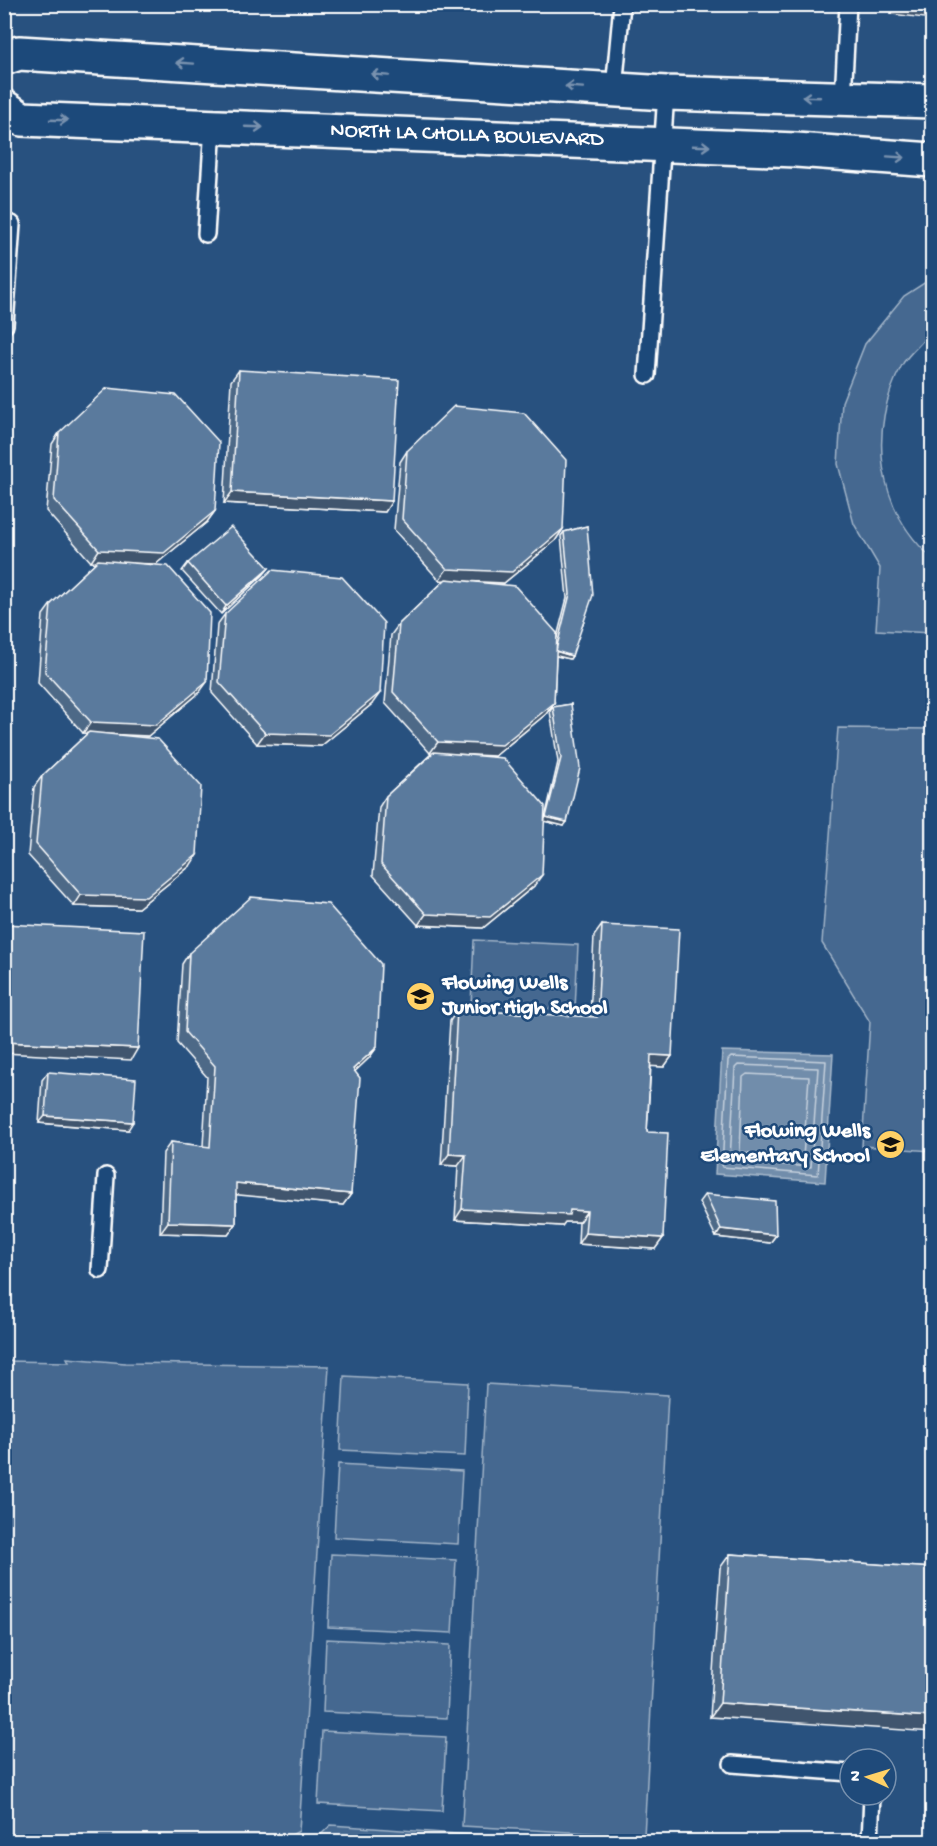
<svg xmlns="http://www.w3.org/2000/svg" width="937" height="1846" font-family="'Gochi Hand',sans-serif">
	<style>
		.green { fill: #446890; stroke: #a2b4c8; stroke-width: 1.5 }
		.water { fill: #718dab; stroke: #aabbcd; stroke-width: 1.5 }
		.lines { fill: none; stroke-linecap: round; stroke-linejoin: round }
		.shore { stroke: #c6d1dd; stroke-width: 1.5 }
		.service-casing { stroke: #fff; stroke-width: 20 }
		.tertiary-casing { stroke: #fff; stroke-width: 38 }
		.service { stroke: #1f4a7a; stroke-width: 15 }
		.tertiary { stroke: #1f4a7a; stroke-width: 33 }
		.wall { fill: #4d6987; stroke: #fff; stroke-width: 1.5 }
		.shaded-wall { fill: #3f556e; stroke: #fff; stroke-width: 1.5 }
		.building { fill: #5a7a9d; stroke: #fff; stroke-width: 1.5 }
		.oneway { stroke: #7992af }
		.labels { text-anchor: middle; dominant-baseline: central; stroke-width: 5; stroke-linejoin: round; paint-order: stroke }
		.street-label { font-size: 22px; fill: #fff; stroke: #1f4a7a }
		.poi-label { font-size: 22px; font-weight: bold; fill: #fff; stroke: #1f4a7a; text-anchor: start }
	</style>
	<rect width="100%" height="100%" fill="#28517f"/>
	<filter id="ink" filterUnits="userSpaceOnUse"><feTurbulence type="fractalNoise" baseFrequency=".0167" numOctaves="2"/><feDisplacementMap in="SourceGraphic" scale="12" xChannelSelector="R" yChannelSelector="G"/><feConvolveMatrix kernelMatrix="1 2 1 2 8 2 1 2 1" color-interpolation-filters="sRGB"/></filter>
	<g filter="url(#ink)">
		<g class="green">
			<path d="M 932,278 C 933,288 935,322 932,329 C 925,342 910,351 902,365 C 867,429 877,510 932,558 L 932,633 L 876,630 L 880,568 L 854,524 L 838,464 L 842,402 L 865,344 L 904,296 Z"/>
			<path d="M 838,728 L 932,729 L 932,1151 L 862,1146 L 870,1022 L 822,943 Z"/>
			<path d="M 474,940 L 578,945 L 575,1010 L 471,1005 Z"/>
			<path d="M 67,1358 L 125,1363 L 329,1366 L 299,1831 L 281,1841 L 33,1842 L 5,1836 L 5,1361 L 69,1362 Z"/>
			<path d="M 344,1376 L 468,1383 L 465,1456 L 340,1450 Z"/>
			<path d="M 486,1384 L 668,1395 L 644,1836 L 462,1826 Z"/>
			<path d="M 338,1464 L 462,1471 L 458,1544 L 334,1537 Z"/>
			<path d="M 331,1554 L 456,1560 L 452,1633 L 328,1627 Z"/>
			<path d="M 326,1639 L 450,1645 L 447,1718 L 323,1712 Z"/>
			<path d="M 322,1731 L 446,1737 L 442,1811 L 318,1804 Z"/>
			<path d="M 331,1825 L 556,1841 L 314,1841 Z"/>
		</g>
		<path class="water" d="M 722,1051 L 833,1054 L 825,1182 L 715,1174 Z"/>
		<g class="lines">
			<g class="shore">
				<path d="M 731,1057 L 826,1061 L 818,1175 L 722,1167 L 728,1060 Z"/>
				<path d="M 738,1065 L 818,1068 L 811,1167 L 730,1160 L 735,1068 Z"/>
				<path d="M 747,1074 L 809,1077 L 803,1157 L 740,1152 L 743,1077 Z"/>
			</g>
			<defs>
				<g id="service">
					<path d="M 614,89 L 622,4"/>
					<path d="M 843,98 L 848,4"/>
					<path d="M 4,223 L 12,224 L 5,325"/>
					<path d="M 206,234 L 213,126"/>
					<path d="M 647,375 L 666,93"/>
					<path d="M 100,1270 L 106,1176"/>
					<path d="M 732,1764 L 850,1773"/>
					<path d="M 870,1842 L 872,1795"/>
				</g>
				<g id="tertiary">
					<path d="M 4,58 L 19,53 L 666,93 L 932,101"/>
					<path d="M 4,107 L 22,119 L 796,150 L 932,160"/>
				</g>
			</defs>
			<use href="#service" class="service-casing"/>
			<use href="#tertiary" class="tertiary-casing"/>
			<use href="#service" class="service"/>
			<use href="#tertiary" class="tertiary"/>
		</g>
		<g class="wall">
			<path d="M 892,4 L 933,4 L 891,14 Z"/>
			<path d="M 239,370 L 392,501 L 385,512 L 224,503 L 231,381 Z"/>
			<path d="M 59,433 L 215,511 L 207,522 L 156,564 L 143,564 L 199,693 L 148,736 L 112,734 L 190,866 L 138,908 L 74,906 L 28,855 L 34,787 L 42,776 L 88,733 L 83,733 L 38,683 L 43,615 L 51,604 L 96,562 L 91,562 L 46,511 L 52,444 Z"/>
			<path d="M 407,451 L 563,529 L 555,541 L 504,583 L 463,581 L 557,637 L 567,598 L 561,536 L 564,532 L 587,526 L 572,656 L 570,659 L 556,656 L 554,703 L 546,714 L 495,756 L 458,754 L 545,818 L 558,762 L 550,711 L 553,707 L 571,704 L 564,826 L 544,821 L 534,886 L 483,928 L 418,925 L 373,875 L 379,807 L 386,796 L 432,753 L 430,753 L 385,703 L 391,635 L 399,624 L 445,580 L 439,580 L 394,530 L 400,462 Z"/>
			<path d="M 188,563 L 269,568 L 263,575 L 221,614 L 182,571 Z"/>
			<path d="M 225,614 L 372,704 L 321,746 L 257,744 L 212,693 L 217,625 Z"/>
			<path d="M 602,925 L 672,1056 L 664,1067 L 651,1066 L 647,1132 L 663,1238 L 655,1249 L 578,1244 L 579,1222 L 565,1222 L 562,1226 L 455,1220 L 458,1166 L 441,1165 L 450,1021 L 457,1010 L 590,1017 L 594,936 Z"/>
			<path d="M 189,953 L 377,1047 L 369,1058 L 355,1071 L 351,1194 L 343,1205 L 236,1194 L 236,1224 L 228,1235 L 160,1233 L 163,1153 L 171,1142 L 203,1146 L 207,1077 L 177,1043 L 182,964 Z"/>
			<path d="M 48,1072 L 128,1130 L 39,1123 L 42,1080 Z"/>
			<path d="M 705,1194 L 776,1235 L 770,1243 L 716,1237 L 699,1202 Z"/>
			<path d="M 730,1554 L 933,1568 L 710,1717 L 720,1568 Z"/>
		</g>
		<g class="shaded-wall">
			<path d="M 896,6 L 933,10 L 933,19 L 891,14 Z"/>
			<path d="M 232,492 L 392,501 L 385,512 L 224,503 Z"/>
			<path d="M 215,511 L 207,522 L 156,564 L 91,562 L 99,550 Z"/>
			<path d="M 563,529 L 555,541 L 504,583 L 439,580 L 447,569 Z"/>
			<path d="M 269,568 L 263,575 L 221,614 L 226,606 Z"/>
			<path d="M 555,651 L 572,656 L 570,659 L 553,655 Z"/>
			<path d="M 207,682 L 199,693 L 148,736 L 83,733 L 91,722 Z"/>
			<path d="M 380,693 L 372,704 L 321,746 L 257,744 L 265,733 Z"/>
			<path d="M 554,703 L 546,714 L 495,756 L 430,753 L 438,742 Z"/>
			<path d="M 546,817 L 567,822 L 564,826 L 544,821 Z"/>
			<path d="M 197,855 L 190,866 L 138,908 L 74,906 L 81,895 Z"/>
			<path d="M 542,875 L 534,886 L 483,928 L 418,925 L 426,914 Z"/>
			<path d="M 4,1042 L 138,1048 L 131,1060 L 4,1053 Z"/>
			<path d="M 377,1047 L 369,1058 L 346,1080 L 353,1069 Z"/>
			<path d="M 651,1055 L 672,1056 L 664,1067 L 644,1066 Z"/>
			<path d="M 45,1116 L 133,1122 L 128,1130 L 39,1123 Z"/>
			<path d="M 449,1154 L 466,1155 L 458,1166 L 441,1165 Z"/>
			<path d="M 236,1183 L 351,1194 L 343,1205 L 229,1194 Z"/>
			<path d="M 462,1209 L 570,1210 L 587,1211 L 579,1222 L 565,1222 L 562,1226 L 455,1220 Z"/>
			<path d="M 168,1222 L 236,1224 L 228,1235 L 160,1233 Z"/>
			<path d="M 721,1229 L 776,1235 L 770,1243 L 716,1237 Z"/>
			<path d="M 585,1233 L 663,1238 L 655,1249 L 578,1244 Z"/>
			<path d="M 720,1703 L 933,1717 L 933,1732 L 710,1717 Z"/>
		</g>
		<g class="building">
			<path d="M 896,4 L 933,4 L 933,10 L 896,6 Z"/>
			<path d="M 239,370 L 399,380 L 392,501 L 232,492 Z"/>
			<path d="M 107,388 L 176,395 L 219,442 L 215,511 L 164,553 L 99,550 L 54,500 L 59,433 Z"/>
			<path d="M 454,406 L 524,413 L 566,460 L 563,529 L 512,572 L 447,569 L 402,519 L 407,451 Z"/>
			<path d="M 587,526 L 593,595 L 572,656 L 556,651 L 557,646 L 570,594 L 564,532 Z"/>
			<path d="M 231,527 L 269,568 L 226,606 L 188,563 Z"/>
			<path d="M 98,560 L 168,566 L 210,613 L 207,682 L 156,725 L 91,722 L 45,672 L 51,604 Z"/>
			<path d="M 272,570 L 342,577 L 384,623 L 380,693 L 329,735 L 265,733 L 219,682 L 225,614 Z"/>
			<path d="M 446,579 L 515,586 L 557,633 L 554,703 L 502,745 L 438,742 L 393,692 L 399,624 Z"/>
			<path d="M 571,704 L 580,768 L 567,822 L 546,817 L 561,758 L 553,707 Z"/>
			<path d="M 89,732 L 158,739 L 201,786 L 197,855 L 146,897 L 81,895 L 36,844 L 42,776 Z"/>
			<path d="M 434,752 L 503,758 L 545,806 L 542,875 L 490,917 L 426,914 L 381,864 L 386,796 Z"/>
			<path d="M 251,897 L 328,904 L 381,964 L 377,1047 L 353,1069 L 360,1078 L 351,1194 L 236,1183 L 236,1224 L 168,1222 L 171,1142 L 210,1147 L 215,1066 L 185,1032 L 189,953 Z"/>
			<path d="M 4,924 L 144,931 L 138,1048 L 4,1042 Z"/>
			<path d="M 602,925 L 679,929 L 672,1056 L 651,1055 L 647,1132 L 668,1133 L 663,1238 L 585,1233 L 587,1211 L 570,1210 L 569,1215 L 462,1209 L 466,1155 L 449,1154 L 457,1010 L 597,1017 Z"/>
			<path d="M 48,1072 L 136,1079 L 133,1122 L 45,1116 Z"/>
			<path d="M 705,1194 L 775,1201 L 776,1235 L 721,1229 Z"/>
			<path d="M 730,1554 L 933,1568 L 933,1717 L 720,1703 Z"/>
		</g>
		<defs><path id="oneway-shaft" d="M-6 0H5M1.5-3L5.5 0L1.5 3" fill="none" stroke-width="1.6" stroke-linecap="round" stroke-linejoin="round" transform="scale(1.5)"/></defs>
		<g class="oneway">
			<use href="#oneway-shaft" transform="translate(185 63) rotate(-176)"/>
			<use href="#oneway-shaft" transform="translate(380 75) rotate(-176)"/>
			<use href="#oneway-shaft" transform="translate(574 87) rotate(-176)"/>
			<use href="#oneway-shaft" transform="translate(811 97) rotate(-178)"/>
			<use href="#oneway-shaft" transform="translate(59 120) rotate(2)"/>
			<use href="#oneway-shaft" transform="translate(254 127) rotate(2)"/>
			<use href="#oneway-shaft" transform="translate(701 146) rotate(2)"/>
			<use href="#oneway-shaft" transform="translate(896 157) rotate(4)"/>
		</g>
	</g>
	<defs>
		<symbol id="school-disc" viewBox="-11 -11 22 22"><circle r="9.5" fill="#ffd166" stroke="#1f4a7a"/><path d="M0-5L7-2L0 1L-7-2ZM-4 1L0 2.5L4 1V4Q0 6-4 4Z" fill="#111"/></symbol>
	</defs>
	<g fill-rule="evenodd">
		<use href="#school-disc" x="404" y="980" width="33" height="33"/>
		<use href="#school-disc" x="874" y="1128" width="33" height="33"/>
	</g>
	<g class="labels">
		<g class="street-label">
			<text transform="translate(467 136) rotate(2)">NORTH LA CHOLLA BOULEVARD</text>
		</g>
		<g class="poi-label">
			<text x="442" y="984">Flowing Wells<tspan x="442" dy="25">Junior High School</tspan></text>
			<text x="870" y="1132" text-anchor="end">Flowing Wells<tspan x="870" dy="25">Elementary School</tspan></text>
		</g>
	</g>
	<rect width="937" height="1846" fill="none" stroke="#1f4a7a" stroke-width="24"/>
	<rect x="12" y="12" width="913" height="1822" fill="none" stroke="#fff" stroke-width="2" filter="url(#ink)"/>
	<g transform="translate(868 1777) rotate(274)"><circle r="28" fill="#1f4a7a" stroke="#7992af" stroke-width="1.5"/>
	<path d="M0-4.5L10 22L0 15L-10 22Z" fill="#ffd166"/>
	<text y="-9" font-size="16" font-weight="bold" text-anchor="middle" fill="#ffffff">N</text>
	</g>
</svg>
